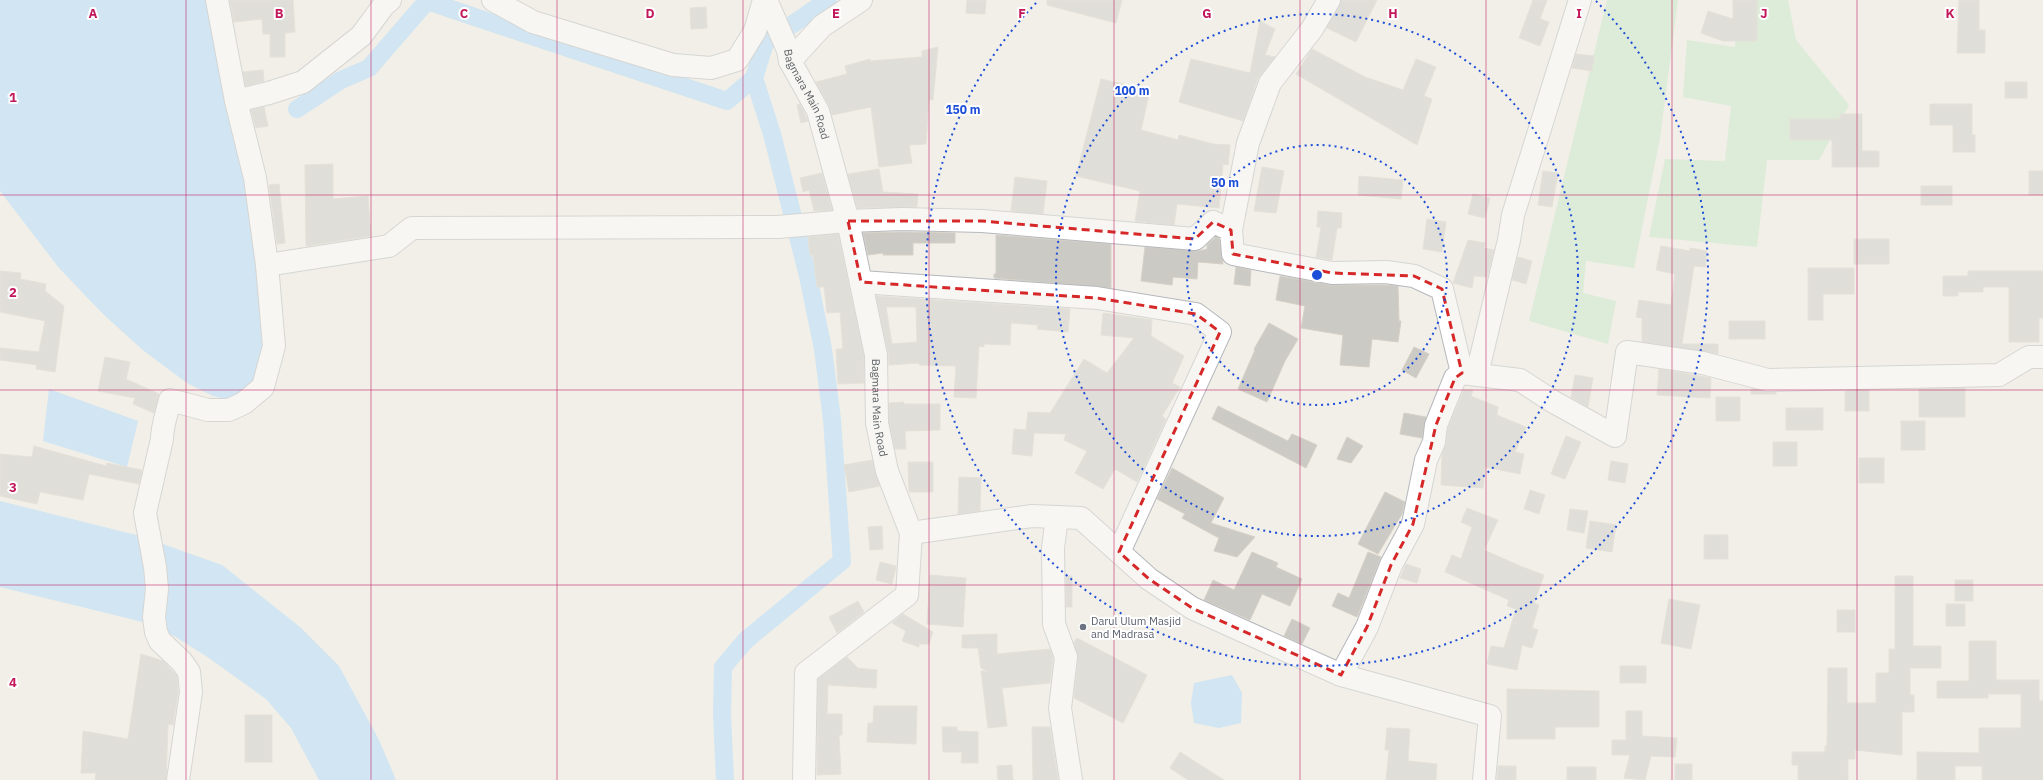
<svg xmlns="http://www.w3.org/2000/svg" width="2043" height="780" font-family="'IBM Plex Sans',sans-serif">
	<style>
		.green { fill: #c5e8c5 }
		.water { fill: #aadaff }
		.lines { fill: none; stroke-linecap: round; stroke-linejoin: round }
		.canal { stroke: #aadaff; stroke-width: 18 }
		.building { fill: #cccac5; stroke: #d6d1c6; fill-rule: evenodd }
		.minor-casing { stroke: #b5b8bc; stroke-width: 24 }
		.minor { stroke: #fff; stroke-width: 22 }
		.marked { fill: none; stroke: #d62828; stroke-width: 3; stroke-dasharray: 8 5; stroke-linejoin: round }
		.grid { fill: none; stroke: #c2185b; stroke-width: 1; stroke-opacity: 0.55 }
		.ring { fill: none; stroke: #1d4ed8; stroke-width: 2; stroke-dasharray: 2 4 }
		.worship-dot { fill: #6b7280; stroke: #fff; stroke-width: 1.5 }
		.labels { text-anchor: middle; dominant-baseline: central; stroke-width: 4; stroke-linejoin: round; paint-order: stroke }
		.street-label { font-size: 11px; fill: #5f6368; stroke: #fff }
		.worship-label { font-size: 11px; fill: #5b616d; stroke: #fff; text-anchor: start }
		.grid-label { font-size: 13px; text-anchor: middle; font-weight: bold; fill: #c2185b; stroke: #fff; stroke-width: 4; stroke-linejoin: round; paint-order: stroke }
		.centre { fill: #1d4ed8; stroke: #fff; stroke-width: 2 }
		.ring-label { font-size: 12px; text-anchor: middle; font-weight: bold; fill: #1d4ed8; stroke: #fff; stroke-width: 4; stroke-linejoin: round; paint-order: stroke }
	</style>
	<rect width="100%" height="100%" fill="#f1efe8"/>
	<g class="green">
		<path d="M 1607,0 L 1678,0 L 1660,138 L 1634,268 L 1586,261 L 1583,293 L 1616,301 L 1608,344 L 1529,321 Z"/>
		<path d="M 1738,0 L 1788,0 L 1796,40 L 1849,105 L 1819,160 L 1767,160 L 1757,247 L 1649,237 L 1665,159 L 1725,161 L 1731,106 L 1683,97 L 1687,40 L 1735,47 Z"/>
	</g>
	<g class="water">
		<path d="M 0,0 L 212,0 L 251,186 L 268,337 L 259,383 L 232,401 L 213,396 L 187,383 L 144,351 L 104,315 L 59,268 L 0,191 Z"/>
		<path d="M 49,389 L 138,421 L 127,467 L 43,441 Z"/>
		<path d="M 0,501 L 140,536 L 222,565 L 300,627 L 339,666 L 379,740 L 396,780 L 319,780 L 291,728 L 266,699 L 206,656 L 174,636 L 143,622 L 0,587 Z"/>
		<path d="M 1232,675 L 1242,693 L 1241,723 L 1219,728 L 1194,723 L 1191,703 L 1194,683 Z"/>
	</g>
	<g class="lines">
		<g class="canal">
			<path d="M 297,109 L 341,80 L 369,68 L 427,1 L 727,101 L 754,78 L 765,43 L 828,0"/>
			<path d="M 725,780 L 722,714 L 723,667 L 746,640 L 842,561 L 832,420 L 823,349 L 808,276 L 772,134 L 754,78"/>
		</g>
	</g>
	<g class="building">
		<path d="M 230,0 L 293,0 L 295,32 L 285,33 L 285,57 L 270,57 L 270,34 L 263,34 L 262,19 L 234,22 Z"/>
		<path d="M 967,0 L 986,0 L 985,14 L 966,13 Z"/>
		<path d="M 1047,0 L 1122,0 L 1116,23 L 1047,5 Z"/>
		<path d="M 1341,0 L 1377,0 L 1356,42 L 1327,28 Z"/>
		<path d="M 1533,0 L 1547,0 L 1540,19 L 1549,22 L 1540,46 L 1519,38 Z"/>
		<path d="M 1733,0 L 1757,0 L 1757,41 L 1723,41 L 1701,33 L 1708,11 L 1733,19 Z"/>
		<path d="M 1959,0 L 1979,0 L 1979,30 L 1985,30 L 1985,53 L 1957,53 Z"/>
		<path d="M 706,7 L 707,28 L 691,29 L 690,8 Z"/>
		<path d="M 1260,21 L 1275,29 L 1265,55 L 1275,57 L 1258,78 L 1243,121 L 1179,102 L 1191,59 L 1250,73 Z"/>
		<path d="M 938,47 L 933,100 L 929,99 L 926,144 L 909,145 L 912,163 L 879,167 L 871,107 L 832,115 L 829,105 L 816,82 L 847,74 L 845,66 L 870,59 L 870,61 L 922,57 L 922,51 Z"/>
		<path d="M 1312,49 L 1365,77 L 1403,90 L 1416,59 L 1436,67 L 1424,96 L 1432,99 L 1417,145 L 1296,74 Z"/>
		<path d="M 1576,54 L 1594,56 L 1592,71 L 1572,68 Z"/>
		<path d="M 263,70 L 264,81 L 246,86 L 243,72 Z"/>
		<path d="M 1101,79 L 1150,90 L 1141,130 L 1178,140 L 1179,135 L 1213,144 L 1230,145 L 1228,165 L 1223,164 L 1219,208 L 1177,204 L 1174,225 L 1135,221 L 1140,191 L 1076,176 Z"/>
		<rect x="2005" y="82" width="22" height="16"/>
		<path d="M 800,104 L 808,121 L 801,123 L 797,105 Z"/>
		<path d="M 1930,104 L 1972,104 L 1972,135 L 1975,135 L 1975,152 L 1953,152 L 1953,125 L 1930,125 Z"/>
		<path d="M 264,107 L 268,126 L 256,128 L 251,110 Z"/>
		<path d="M 1840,114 L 1862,114 L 1862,151 L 1879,151 L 1879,167 L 1832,167 L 1832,140 L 1790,140 L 1790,119 L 1840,119 Z"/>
		<path d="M 333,164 L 333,199 L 368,196 L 371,236 L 306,246 L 305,165 Z"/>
		<path d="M 1262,167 L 1284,171 L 1276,213 L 1254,211 Z"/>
		<path d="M 879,169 L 883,192 L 918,194 L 917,207 L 857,208 L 848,174 Z"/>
		<path d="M 1543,171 L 1558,173 L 1552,207 L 1538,205 Z"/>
		<rect x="2029" y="171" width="14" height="24"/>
		<path d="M 822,173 L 832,210 L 814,211 L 809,190 L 803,192 L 800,178 Z"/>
		<path d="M 1359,176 L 1403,180 L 1401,199 L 1358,195 Z"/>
		<path d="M 1015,177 L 1047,181 L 1043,214 L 1011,211 Z"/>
		<path d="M 279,184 L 285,243 L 277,244 L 269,185 Z"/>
		<rect x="1921" y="186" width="31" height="19"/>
		<path d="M 1473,194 L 1490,198 L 1485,218 L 1468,214 Z"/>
		<path d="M 1318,211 L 1342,213 L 1341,228 L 1337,228 L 1332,260 L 1316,257 L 1321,227 L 1317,227 Z"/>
		<path d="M 1427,219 L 1446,222 L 1442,252 L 1423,249 Z"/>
		<path d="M 902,232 L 955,233 L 955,243 L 913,243 L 913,255 L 883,255 L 883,253 L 868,255 L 863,233 Z"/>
		<path d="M 838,234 L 864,356 L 864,383 L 838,384 L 836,349 L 843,349 L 840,312 L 827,313 L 824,287 L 817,287 L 813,255 L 810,255 L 808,237 Z"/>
		<path d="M 996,235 L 1111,244 L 1111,288 L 994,278 L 994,274 L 996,274 Z"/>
		<path d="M 1216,237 L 1219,238 L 1223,264 L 1198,262 L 1197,279 L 1173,277 L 1172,285 L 1141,281 L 1145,247 L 1199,251 L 1207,249 L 1207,245 Z"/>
		<rect x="1854" y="239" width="35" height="25"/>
		<path d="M 1468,240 L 1485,243 L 1484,248 L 1494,250 L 1487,277 L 1474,276 L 1472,288 L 1453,283 Z"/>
		<path d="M 1661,246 L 1690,251 L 1690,248 L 1707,251 L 1705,267 L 1694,266 L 1682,344 L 1718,344 L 1718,354 L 1642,342 L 1642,318 L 1636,317 L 1639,300 L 1671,305 L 1675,274 L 1656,270 Z"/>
		<path d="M 1518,257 L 1532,261 L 1526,284 L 1512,280 Z"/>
		<path d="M 1236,267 L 1251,270 L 1250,286 L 1234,284 Z"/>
		<path d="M 1808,268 L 1854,268 L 1854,294 L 1823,294 L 1823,320 L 1808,320 Z"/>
		<path d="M 0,271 L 21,273 L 20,279 L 46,284 L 45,291 L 64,306 L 55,372 L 36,369 L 37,365 L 0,360 L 0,348 L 39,352 L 45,321 L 0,312 Z"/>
		<path d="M 1968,271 L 2043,271 L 2043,318 L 2039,318 L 2039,342 L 2009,342 L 2009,287 L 1983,287 L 1983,292 L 1958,292 L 1958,296 L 1943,296 L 1943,276 L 1968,276 Z"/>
		<path d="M 1280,276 L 1330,285 L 1385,285 L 1398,286 L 1399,321 L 1401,321 L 1398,342 L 1372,339 L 1369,367 L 1340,365 L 1343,335 L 1301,328 L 1305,306 L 1276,300 Z"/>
		<path d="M 876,296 L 1070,309 L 1068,332 L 1037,329 L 1038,325 L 1011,323 L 1010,345 L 984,344 L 984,347 L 979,346 L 976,398 L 954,397 L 956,366 L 919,365 L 919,363 L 889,365 L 888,352 ZM 886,307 L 916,307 L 917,342 L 892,344 Z"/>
		<path d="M 1103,313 L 1152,320 L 1151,336 L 1184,356 L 1172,383 L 1180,387 L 1162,416 L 1166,419 L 1137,482 L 1115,469 L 1103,489 L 1075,473 L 1087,451 L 1064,440 L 1066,434 L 1034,433 L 1032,456 L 1012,454 L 1014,429 L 1026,430 L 1028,412 L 1050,413 L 1084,359 L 1107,373 L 1134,338 L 1101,335 Z"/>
		<rect x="1729" y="321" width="36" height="18"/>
		<path d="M 1269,323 L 1298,339 L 1285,361 L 1267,402 L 1238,389 L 1255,350 L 1254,349 Z"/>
		<path d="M 1414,347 L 1429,354 L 1416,378 L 1402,370 Z"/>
		<path d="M 105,357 L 130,362 L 126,379 L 159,394 L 154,413 L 133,404 L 135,398 L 98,391 Z"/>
		<path d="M 1659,369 L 1711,378 L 1710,398 L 1657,395 Z"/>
		<path d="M 1575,375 L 1593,378 L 1588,407 L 1571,397 Z"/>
		<path d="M 1965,388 L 1965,417 L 1919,417 L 1919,389 Z"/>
		<path d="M 1751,389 L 1776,392 L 1776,394 L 1751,394 Z"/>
		<path d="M 1464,390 L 1473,390 L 1471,396 L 1498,407 L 1497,415 L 1526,427 L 1515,452 L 1524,454 L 1520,474 L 1485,467 L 1483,488 L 1441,485 L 1442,455 L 1446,444 L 1448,428 Z"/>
		<path d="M 1869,390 L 1869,411 L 1845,411 L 1845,391 Z"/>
		<rect x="1716" y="397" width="24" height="24"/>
		<path d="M 904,402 L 904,404 L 940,404 L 940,430 L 905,431 L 906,449 L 895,449 L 889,422 L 889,403 Z"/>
		<path d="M 1218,406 L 1288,441 L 1292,434 L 1317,445 L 1306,468 L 1212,419 Z"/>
		<rect x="1786" y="408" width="37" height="22"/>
		<path d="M 1404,413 L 1426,417 L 1422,438 L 1400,434 Z"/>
		<rect x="1901" y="421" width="24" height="29"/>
		<path d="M 1566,436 L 1581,442 L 1565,479 L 1551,474 Z"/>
		<path d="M 1347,437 L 1363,446 L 1351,463 L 1337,459 Z"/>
		<rect x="1773" y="442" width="24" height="24"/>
		<path d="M 34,446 L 106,466 L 107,463 L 142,470 L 139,484 L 89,474 L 83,500 L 40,492 L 37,504 L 0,496 L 0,454 L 32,457 Z"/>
		<rect x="1859" y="458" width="25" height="25"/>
		<path d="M 872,460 L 880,486 L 849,492 L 844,465 Z"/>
		<path d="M 1611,461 L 1628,464 L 1625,483 L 1608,480 Z"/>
		<path d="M 908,462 L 933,462 L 933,492 L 909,492 Z"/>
		<path d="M 1172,468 L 1224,498 L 1211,523 L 1255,537 L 1237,557 L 1214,551 L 1219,538 L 1182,518 L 1185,514 L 1157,499 Z"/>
		<path d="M 959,477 L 981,478 L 980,511 L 958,514 Z"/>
		<path d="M 1530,490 L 1545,495 L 1539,514 L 1524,509 Z"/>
		<path d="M 1385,492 L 1405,502 L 1402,514 L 1378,554 L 1358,544 Z"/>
		<path d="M 1467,508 L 1498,520 L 1484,550 L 1520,566 L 1544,575 L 1534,603 L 1539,605 L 1532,628 L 1538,630 L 1532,648 L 1522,645 L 1517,670 L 1487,664 L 1491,646 L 1504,648 L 1516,609 L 1507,606 L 1509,600 L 1445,572 L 1452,555 L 1461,559 L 1472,527 L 1461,522 Z"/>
		<path d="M 1570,509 L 1588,511 L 1584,533 L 1567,530 Z"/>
		<path d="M 1590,521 L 1616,525 L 1612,552 L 1586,548 Z"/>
		<path d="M 882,526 L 883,549 L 870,550 L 868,527 Z"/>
		<rect x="1704" y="535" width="24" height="24"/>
		<path d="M 1252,552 L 1278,563 L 1276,567 L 1302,579 L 1290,606 L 1262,594 L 1250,620 L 1204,600 L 1213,580 L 1234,590 Z"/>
		<path d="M 1368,552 L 1381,557 L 1357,617 L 1332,606 L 1338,593 L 1349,598 Z"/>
		<path d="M 880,562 L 896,566 L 892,584 L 876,580 Z"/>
		<path d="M 1406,564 L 1421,569 L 1417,583 L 1400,578 Z"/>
		<path d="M 930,575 L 966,578 L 963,627 L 927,624 Z"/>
		<rect x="1066" y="576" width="6" height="31"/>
		<path d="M 1895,576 L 1913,576 L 1913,646 L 1941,646 L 1941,668 L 1910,668 L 1910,695 L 1914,695 L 1914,712 L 1902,712 L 1902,755 L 1855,750 L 1855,759 L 1848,759 L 1848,780 L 1798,780 L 1798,765 L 1792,765 L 1792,752 L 1825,752 L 1825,746 L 1827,746 L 1828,668 L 1847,668 L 1847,703 L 1876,703 L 1876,673 L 1889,673 L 1889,649 L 1895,649 Z"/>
		<rect x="1955" y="580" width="18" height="21"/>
		<path d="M 1669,599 L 1700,605 L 1691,649 L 1661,643 Z"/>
		<path d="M 858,601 L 864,612 L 837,633 L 829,617 Z"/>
		<rect x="1946" y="604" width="19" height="22"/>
		<rect x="1837" y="610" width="18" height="22"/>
		<path d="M 903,614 L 933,632 L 929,644 L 919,644 L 919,647 L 902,641 L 906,631 L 892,623 Z"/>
		<path d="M 1292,619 L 1310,628 L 1302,644 L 1284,636 Z"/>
		<path d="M 997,634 L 997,654 L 1050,649 L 1053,658 L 1050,683 L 1002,688 L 1007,726 L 988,728 L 981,671 L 988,671 L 981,668 L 978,648 L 962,648 L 962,635 Z"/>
		<path d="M 1077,638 L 1147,675 L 1123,723 L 1074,698 L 1078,658 L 1074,642 Z"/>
		<path d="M 1969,641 L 1996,641 L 1996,680 L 2039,680 L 2039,701 L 2043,701 L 2043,780 L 1982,780 L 1982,766 L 1955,766 L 1955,780 L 1917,780 L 1917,752 L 1979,753 L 1979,728 L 2021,728 L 2021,694 L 1988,694 L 1988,698 L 1937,698 L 1937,681 L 1969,681 Z"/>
		<path d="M 141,654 L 163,661 L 177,676 L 178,692 L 173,725 L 168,724 L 166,780 L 95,780 L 96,773 L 81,773 L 83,731 L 128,739 Z"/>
		<path d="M 847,657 L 858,668 L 877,670 L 876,688 L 828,685 L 827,714 L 842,714 L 842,735 L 839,735 L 841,774 L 817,775 L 818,679 Z"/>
		<rect x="1620" y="666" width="26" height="17"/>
		<path d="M 1507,689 L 1599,691 L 1599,727 L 1555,727 L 1555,739 L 1507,739 Z"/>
		<path d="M 874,706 L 917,706 L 916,744 L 867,742 L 868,723 L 873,723 Z"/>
		<path d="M 1626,711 L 1642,711 L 1642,736 L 1677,738 L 1675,757 L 1651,756 L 1645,780 L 1624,778 L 1630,755 L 1612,755 L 1612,740 L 1626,740 Z"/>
		<rect x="245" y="715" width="27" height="47"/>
		<path d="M 942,727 L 957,727 L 957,731 L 978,732 L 978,763 L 961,763 L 962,752 L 943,752 Z"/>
		<path d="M 1032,727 L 1050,727 L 1058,780 L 1033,780 Z"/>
		<path d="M 1387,728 L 1410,729 L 1408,761 L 1437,764 L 1436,780 L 1386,780 L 1389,750 L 1385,750 Z"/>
		<path d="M 1180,752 L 1224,780 L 1188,780 L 1170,768 Z"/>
		<rect x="1675" y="764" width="17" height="16"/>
		<path d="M 1012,765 L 1013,780 L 998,780 L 997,766 Z"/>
		<path d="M 1498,766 L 1516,766 L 1516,780 L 1497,780 Z"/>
		<rect x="1567" y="767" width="29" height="13"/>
	</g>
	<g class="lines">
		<defs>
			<g id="minor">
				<path d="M 493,0 L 533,22 L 673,65 L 711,68 L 737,60 L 755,31 L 764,0"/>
				<path id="s1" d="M 766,0 L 788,50 L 790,61 L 818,111 L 848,221 L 876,355 L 877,423 L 887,471 L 911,533 L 907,595 L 806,673 L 804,780"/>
				<path d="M 790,61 L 822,26 L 861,0"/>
				<path d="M 236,101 L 269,93 L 303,82 L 361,36 L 384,5 L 390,0"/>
				<path d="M 1231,230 L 1248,143 L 1270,83 L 1312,29 L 1329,0"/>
				<path d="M 267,265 L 389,246 L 412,228 L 778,227 L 848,221 L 902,219 L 982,221 L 1195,239 L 1213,222 L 1231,230 L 1233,254 L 1332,273 L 1386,272 L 1414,276 L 1442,289 L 1462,373 L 1520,380 L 1552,401 L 1615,436 L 1627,352 L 1703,363 L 1768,380 L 1999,375 L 2029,357 L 2043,357"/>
				<path d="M 861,282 L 1097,298 L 1196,314 L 1220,332 L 1119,552"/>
				<path d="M 1477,374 L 1509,240 L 1513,215 L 1580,0"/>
				<path d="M 1057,517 L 1053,548 L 1054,624 L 1066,657 L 1060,708 L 1071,780"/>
				<path d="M 911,533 L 1032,516 L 1081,518 L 1149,579 L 1192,608 L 1341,675 L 1490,716 L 1484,780"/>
				<path d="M 1341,675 L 1367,627 L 1391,565 L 1413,524 L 1426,460 L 1434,442 L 1436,425 L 1455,378 L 1462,373"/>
				<path d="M 178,780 L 191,692 L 189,672 L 182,662 L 160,641 L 156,632 L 154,617 L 157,589 L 155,567 L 145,513 L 162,439 C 162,426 167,413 170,400 L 208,410 L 229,410 L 244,403 L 263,387 L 274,346 L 267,265 L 255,178 L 236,101 L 217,0"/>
			</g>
		</defs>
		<use href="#minor" class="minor-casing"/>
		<use href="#minor" class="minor"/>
	</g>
	<path d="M0 0H2043V780H0ZM 848,221 L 982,221 L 1195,239 L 1213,222 L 1231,230 L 1233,254 L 1332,273 L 1414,276 L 1442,289 L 1462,373 L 1455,378 L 1436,425 L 1413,524 L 1391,565 L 1367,627 L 1341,675 L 1192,608 L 1149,579 L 1119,552 L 1220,332 L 1196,314 L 1097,298 L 861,282 Z" fill="#f1efe8" fill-opacity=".55" fill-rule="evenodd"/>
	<path class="marked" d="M 848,221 L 982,221 L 1195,239 L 1213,222 L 1231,230 L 1233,254 L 1332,273 L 1414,276 L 1442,289 L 1462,373 L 1455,378 L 1436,425 L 1413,524 L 1391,565 L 1367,627 L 1341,675 L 1192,608 L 1149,579 L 1119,552 L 1220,332 L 1196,314 L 1097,298 L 861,282 Z"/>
	<path class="grid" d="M 186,0 L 186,780M 371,0 L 371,780M 557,0 L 557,780M 743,0 L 743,780M 929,0 L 929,780M 1114,0 L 1114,780M 1300,0 L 1300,780M 1486,0 L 1486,780M 1672,0 L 1672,780M 1857,0 L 1857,780M 0,195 L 2043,195M 0,390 L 2043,390M 0,585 L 2043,585"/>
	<g class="ring">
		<circle cx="1317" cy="275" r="130"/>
		<circle cx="1317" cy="275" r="261"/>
		<path d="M1596 1A391 391 0 1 1 1038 1"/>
	</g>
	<circle class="worship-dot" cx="1083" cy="627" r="4"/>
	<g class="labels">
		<g class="street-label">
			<text stroke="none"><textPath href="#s1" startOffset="103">Bagmara Main Road</textPath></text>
			<text stroke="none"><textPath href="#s1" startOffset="427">Bagmara Main Road</textPath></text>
		</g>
		<g class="worship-label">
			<text x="1091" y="621">Darul Ulum Masjid<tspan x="1091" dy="13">and Madrasa</tspan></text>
		</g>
	</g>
	<g class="grid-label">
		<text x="93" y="18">A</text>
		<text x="279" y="18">B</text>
		<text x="464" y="18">C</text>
		<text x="650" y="18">D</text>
		<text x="836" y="18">E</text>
		<text x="1022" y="18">F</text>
		<text x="1207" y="18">G</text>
		<text x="1393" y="18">H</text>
		<text x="1579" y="18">I</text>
		<text x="1764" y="18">J</text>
		<text x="1950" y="18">K</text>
		<text x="13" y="102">1</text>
		<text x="13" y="297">2</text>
		<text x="13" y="492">3</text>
		<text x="13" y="687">4</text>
	</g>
	<circle cx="1317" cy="275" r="6" class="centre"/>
	<g class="ring-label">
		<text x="1132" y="95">100 m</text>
		<text x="963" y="114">150 m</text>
		<text x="1225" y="187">50 m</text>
	</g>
</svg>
